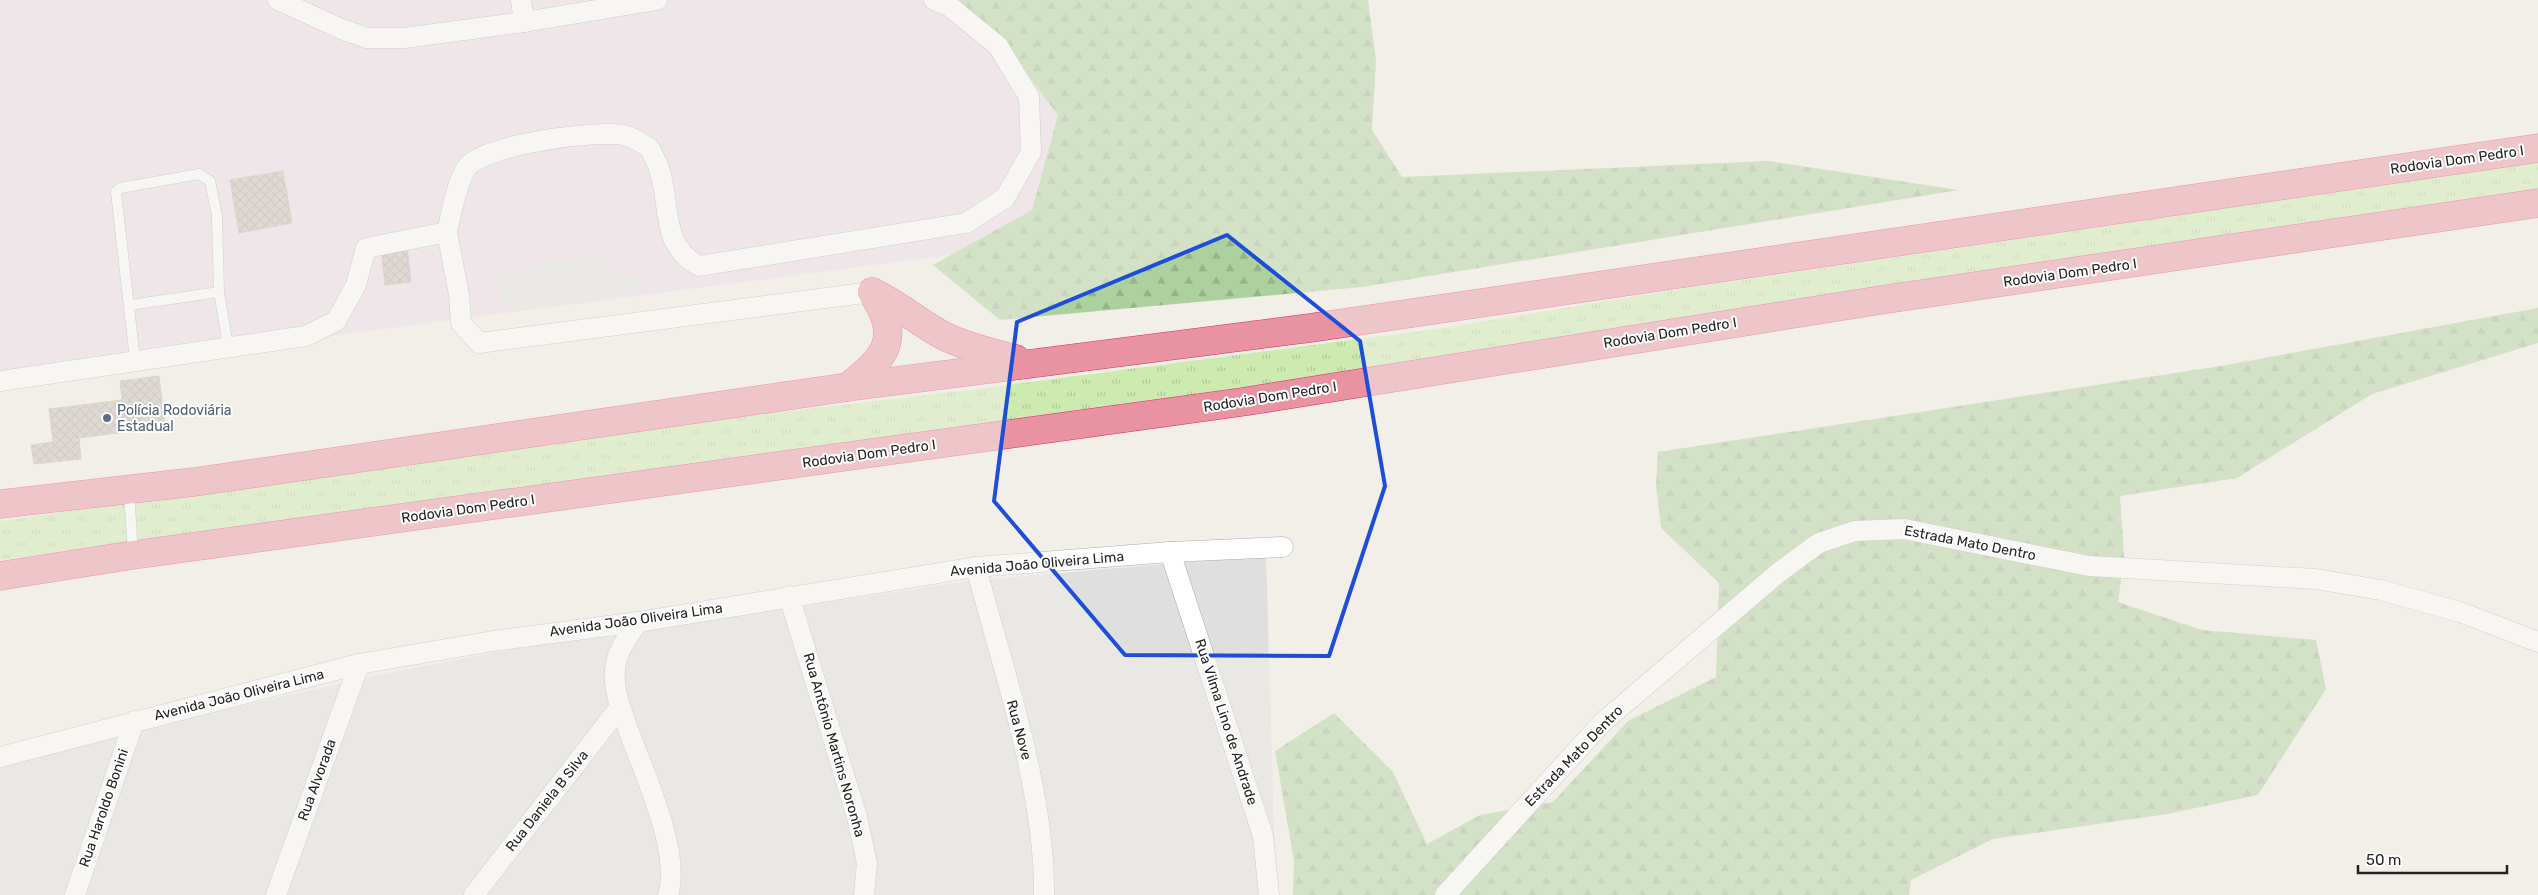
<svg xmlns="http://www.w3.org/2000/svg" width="2538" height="895" font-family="Rubik,sans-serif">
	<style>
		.residential { fill: #e0dfdf }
		.industrial { fill: #ebdbe8 }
		.grass { fill: url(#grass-tufts) }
		.forest { fill: url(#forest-firs) }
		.parking { fill: #e2e2e2 }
		.building { fill: url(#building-cross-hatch); stroke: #c4b6ab }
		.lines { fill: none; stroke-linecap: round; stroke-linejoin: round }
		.service-casing { stroke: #a9a9a9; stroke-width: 11 }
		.minor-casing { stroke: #a9a9a9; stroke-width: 21 }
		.motorway-casing { stroke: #dc2a67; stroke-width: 29 }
		.service { stroke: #fff; stroke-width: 10 }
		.minor { stroke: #fff; stroke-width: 20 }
		.motorway { stroke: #e892a2; stroke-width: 28 }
		.marked { fill: none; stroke: #1d4ed8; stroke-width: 4; stroke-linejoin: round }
		.service-dot { fill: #5c6f8a; stroke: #fff; stroke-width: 2 }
		.labels { text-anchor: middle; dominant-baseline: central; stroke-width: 4; stroke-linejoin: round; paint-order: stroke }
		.street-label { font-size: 14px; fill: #222; stroke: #fff }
		.service-label { font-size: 14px; fill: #4e5e75; stroke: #fff; text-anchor: start }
	</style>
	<defs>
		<pattern id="grass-tufts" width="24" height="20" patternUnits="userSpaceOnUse" patternTransform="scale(1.25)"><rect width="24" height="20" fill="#cdebb0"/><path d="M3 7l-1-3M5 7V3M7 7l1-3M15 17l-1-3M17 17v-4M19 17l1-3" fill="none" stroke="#b0c997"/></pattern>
		<pattern id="forest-firs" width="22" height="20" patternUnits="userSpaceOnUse" patternTransform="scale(1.25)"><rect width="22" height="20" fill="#add19e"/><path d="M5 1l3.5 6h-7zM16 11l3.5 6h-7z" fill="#95b388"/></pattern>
		<pattern id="building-cross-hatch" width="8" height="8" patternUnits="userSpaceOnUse" patternTransform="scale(1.25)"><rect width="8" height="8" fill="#c7bfb8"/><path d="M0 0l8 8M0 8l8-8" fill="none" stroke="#aba49e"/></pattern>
	</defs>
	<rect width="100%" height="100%" fill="#f2efe9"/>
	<path class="residential" d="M 1266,555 L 1275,863 L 1270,895 L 0,895 L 0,766 L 130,731 L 383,674 L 513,649 L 970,581 Z"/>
	<path class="industrial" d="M 0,0 L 965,0 L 1033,62 L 1058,115 L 1032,210 L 951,255 L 345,334 L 0,389 Z"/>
	<path class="grass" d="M 2538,162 L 2538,192 L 1229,393 L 0,560 L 0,521 L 670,425 L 968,390 L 1443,328 L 1662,292 Z"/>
	<g class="forest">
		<path d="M 944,0 L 1368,0 L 1376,61 L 1372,130 L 1402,177 L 1768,161 L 1959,190 L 1362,287 L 1000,320 L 933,265 L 1032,210 L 1058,115 L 1003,42 Z"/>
		<path d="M 2538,308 L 2538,343 L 2372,394 L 2237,478 L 2120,496 L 2124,556 L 2118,602 L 2202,630 L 2316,640 L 2326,689 L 2258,795 L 2167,814 L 1993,839 L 1911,880 L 1909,895 L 1293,895 L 1294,861 L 1275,751 L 1334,713 L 1393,772 L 1427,844 L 1480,815 L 1553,802 L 1628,721 L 1716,677 L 1719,583 L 1661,528 L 1656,485 L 1658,452 L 2221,366 Z"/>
	</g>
	<path class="parking" d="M 600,255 L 644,289 L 515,311 L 487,276 Z"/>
	<g class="building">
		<path d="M 283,171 L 292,223 L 239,233 L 230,180 Z"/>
		<path d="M 407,245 L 411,282 L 385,285 L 381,249 Z"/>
		<path d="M 159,376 L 165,427 L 79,438 L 81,459 L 34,464 L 31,445 L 53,442 L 49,409 L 122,400 L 120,381 Z"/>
	</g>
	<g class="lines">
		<defs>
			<g id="service">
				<path d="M 130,305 L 219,292"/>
				<path d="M 135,360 L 116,192 L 120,188 L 199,174 L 210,181 L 217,216 L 219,292 L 228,346"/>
				<path d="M 129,491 L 133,554"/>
			</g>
			<g id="minor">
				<path d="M 278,0 L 339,28 L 367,38 L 404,38 L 524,22 L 521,0"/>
				<path d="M 524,22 L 657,0"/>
				<path d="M 447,232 C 451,215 458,174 470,164 C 494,144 593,130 624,135 C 631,137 642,143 648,147 C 652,150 654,158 657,163 C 673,201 657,243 699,266 L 966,223 L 1005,198 L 1031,152 L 1029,97 L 998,46 L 949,6 L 934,0"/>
				<path d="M 0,381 L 306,336 L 336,321 L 356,285 L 366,248 L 447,232 L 459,295 L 461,323 L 479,343 L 872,292"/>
				<path d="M 1170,552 L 1263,836 L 1269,895"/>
				<path d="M 976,567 C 1003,670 1045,789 1044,895"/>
				<path d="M 789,596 L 857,817 L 867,863 L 864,895"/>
				<path d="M 638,622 C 628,636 616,652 615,670 C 613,688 621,709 627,726 C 642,769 682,852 668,895"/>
				<path d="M 0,757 L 359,664 L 493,641 L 638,622 L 976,567 L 1170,552 L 1283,547"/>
				<path d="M 75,895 L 134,721"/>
				<path d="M 276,895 L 359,664"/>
				<path d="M 474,895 L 620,707"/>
				<path d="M 1445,895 L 1603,722 L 1778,573 L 1819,543 L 1855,531 L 1904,529 L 2089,566 L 2316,579 L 2381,590 L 2460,612 L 2538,642"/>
			</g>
			<g id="motorway">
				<path d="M 872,292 C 899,304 920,324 946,337 C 968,347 992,353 1016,359"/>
				<path d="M 848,387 C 869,369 895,352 886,321 C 884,311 877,301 872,292"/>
				<path d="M 0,504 L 194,482 L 848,387 L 1310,328 L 2538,148"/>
				<path d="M 0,576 L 133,555 L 1242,402 L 1881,300 L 2538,203"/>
			</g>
		</defs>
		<use href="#service" class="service-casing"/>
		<use href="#minor" class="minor-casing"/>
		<use href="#motorway" class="motorway-casing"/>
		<use href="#service" class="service"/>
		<use href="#minor" class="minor"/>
		<use href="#motorway" class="motorway"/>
	</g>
	<path d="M0 0H2538V895H0ZM 1227,235 L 1360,341 L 1385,486 L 1329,656 L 1125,655 L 994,501 L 1017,322 Z" fill="#f2efe9" fill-opacity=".55" fill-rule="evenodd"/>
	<path class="marked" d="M 1227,235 L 1360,341 L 1385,486 L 1329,656 L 1125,655 L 994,501 L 1017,322 Z"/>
	<circle class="service-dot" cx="107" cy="418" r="5"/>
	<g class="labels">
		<g class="street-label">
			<text transform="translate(2457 160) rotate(-8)">Rodovia Dom Pedro I</text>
			<text transform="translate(2070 273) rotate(-8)">Rodovia Dom Pedro I</text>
			<text transform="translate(1670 333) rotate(-9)">Rodovia Dom Pedro I</text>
			<text transform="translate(1270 397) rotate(-9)">Rodovia Dom Pedro I</text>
			<text transform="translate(869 454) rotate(-8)">Rodovia Dom Pedro I</text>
			<text transform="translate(468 509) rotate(-8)">Rodovia Dom Pedro I</text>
			<text transform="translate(1970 543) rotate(11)">Estrada Mato Dentro</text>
			<text transform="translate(1037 564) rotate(-5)">Avenida João Oliveira Lima</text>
			<text transform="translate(636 620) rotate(-8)">Avenida João Oliveira Lima</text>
			<text transform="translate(239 695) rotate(-14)">Avenida João Oliveira Lima</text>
			<text transform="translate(1226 722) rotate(72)">Rua Vilma Lino de Andrade</text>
			<text transform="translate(1019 730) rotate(75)">Rua Nove</text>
			<text transform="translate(834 745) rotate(74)">Rua Antônio Martins Noronha</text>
			<text transform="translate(1574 756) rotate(-46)">Estrada Mato Dentro</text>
			<text transform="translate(317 780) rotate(-70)">Rua Alvorada</text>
			<text transform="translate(547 801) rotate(-52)">Rua Daniela B Silva</text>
			<text transform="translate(104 808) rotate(-71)">Rua Haroldo Bonini</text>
		</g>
		<g class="service-label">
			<text x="117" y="410">Polícia Rodoviária<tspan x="117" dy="16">Estadual</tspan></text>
		</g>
	</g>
	<path d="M2358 865v8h149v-8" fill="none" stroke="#222222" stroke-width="2.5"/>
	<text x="2366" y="865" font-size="15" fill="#222222" stroke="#ffffff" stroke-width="4" paint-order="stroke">50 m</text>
</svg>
